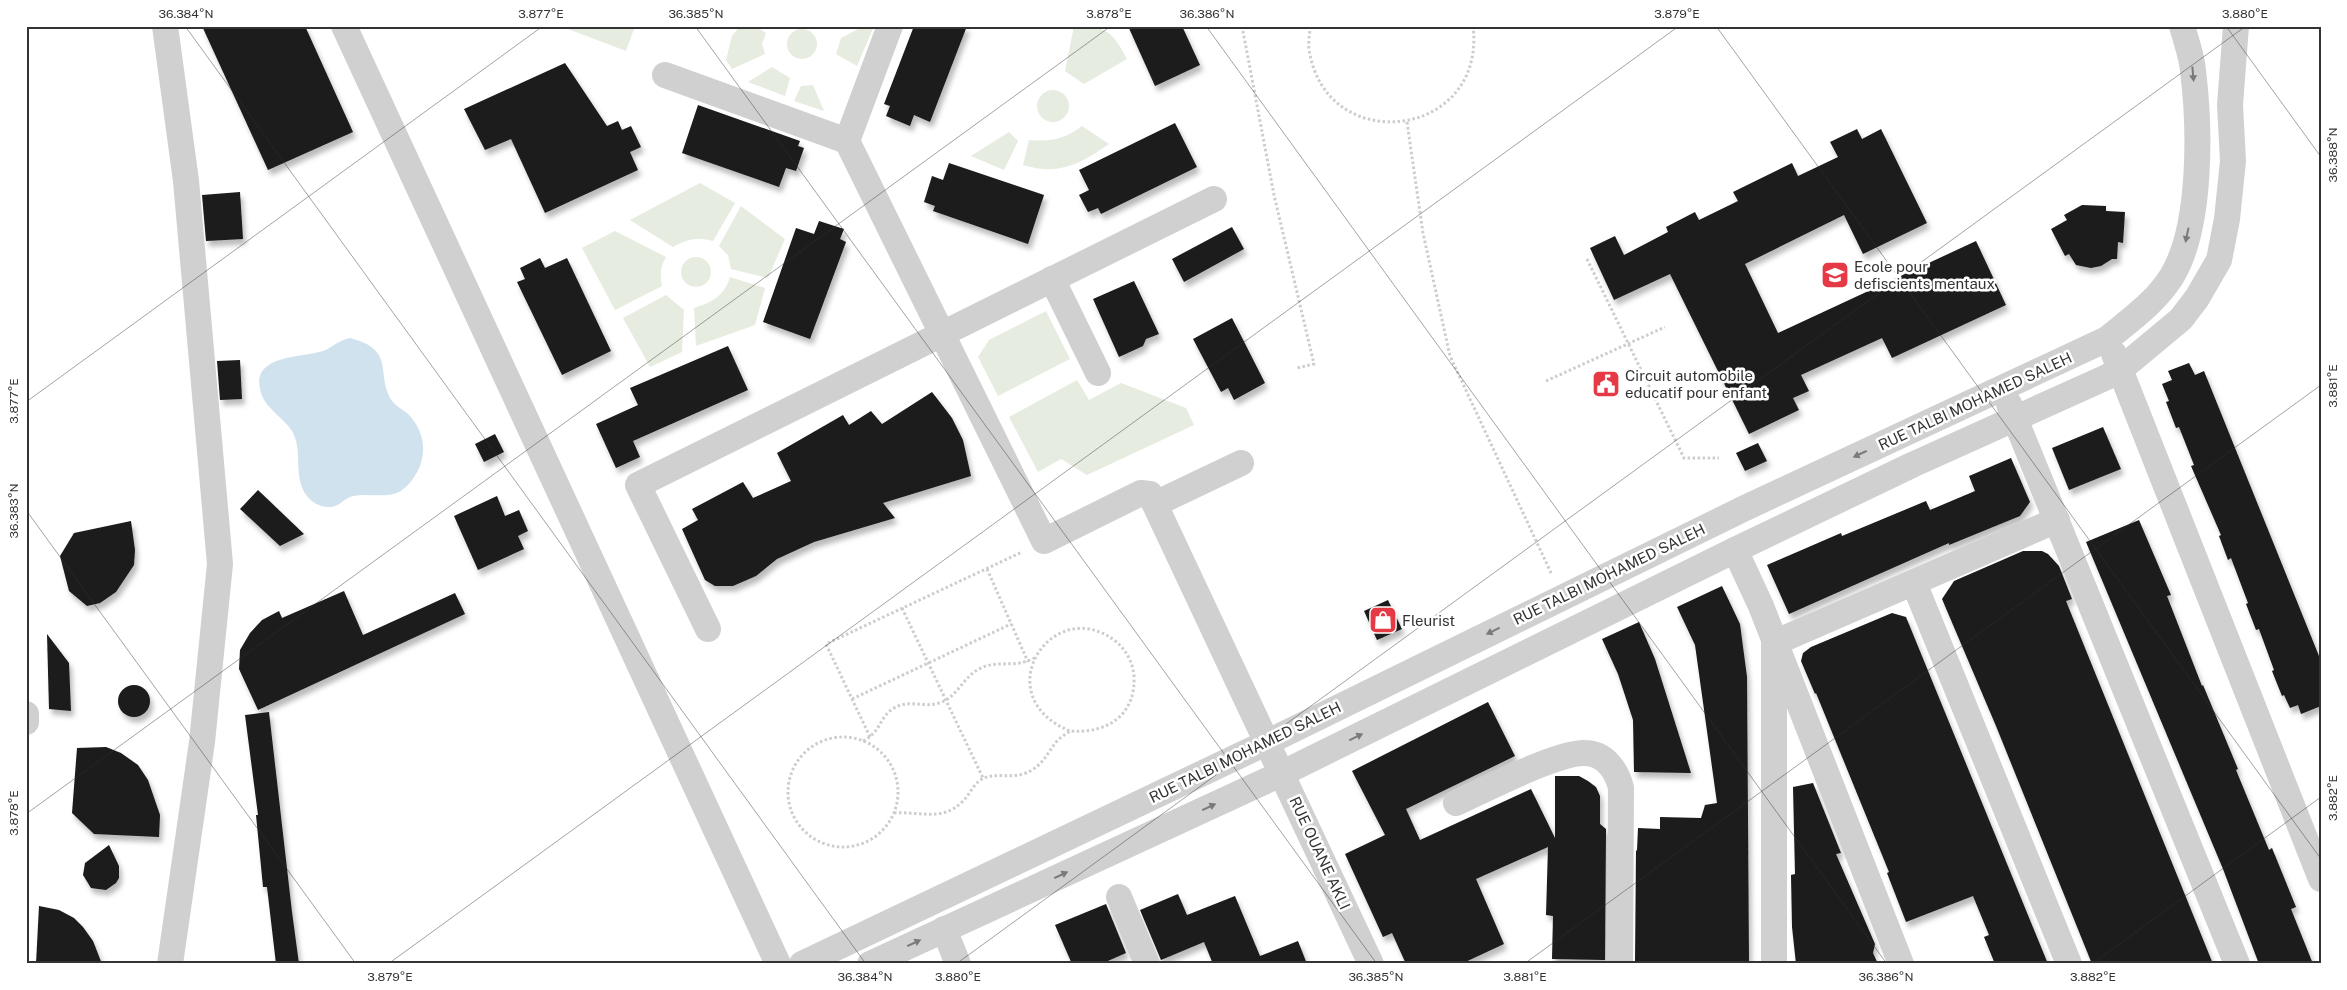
<svg xmlns="http://www.w3.org/2000/svg" width="2347" height="990" font-family="'Public Sans',sans-serif">
	<style>
		.green { fill: #e6ecdf }
		.water { fill: #cfe2ee }
		.building { fill: #1a1a1a; filter: url(#shadow) }
		.lines { fill: none; stroke-linecap: round; stroke-linejoin: round }
		.path { stroke: #cdcdcd; stroke-width: 3; stroke-dasharray: 2.5 2.5; stroke-linecap: butt }
		.minor { stroke: #d0d0d0; stroke-width: 26 }
		.oneway { fill: #7a7a7a }
		.ticks { fill: none; stroke: #333; stroke-width: 1; stroke-opacity: 0.45 }
		.labels { text-anchor: middle; dominant-baseline: central; stroke-width: 5; stroke-linejoin: round; paint-order: stroke }
		.poi-label { font-size: 15px; fill: #333; stroke: #fff; text-anchor: start }
		.street-label { font-size: 15px; fill: #333; stroke: #fff }
		.neatline { fill: none; stroke: #333; stroke-width: 2 }
		.ticks-label { font-size: 12px; text-anchor: middle; fill: #333 }
	</style>
	<defs>
		<filter id="shadow"><feDropShadow dx="3" dy="5.5" stdDeviation="2.5" flood-color="#0004"/></filter>
	</defs>
	<rect width="100%" height="100%" fill="#fff"/>
	<g class="green">
		<path d="M 560,26 L 635,26 L 626,51 Z"/>
		<path d="M 740,26 L 755,26 L 766,33 L 762,44 L 765,54 L 732,69 L 726,60 L 732,36 Z"/>
		<path d="M 864,26 L 874,26 L 857,66 L 836,54 L 841,38 Z"/>
		<path d="M 1074,26 C 1106,26 1112,31 1127,59 L 1084,84 L 1065,71 Z"/>
		<circle cx="802" cy="44" r="15"/>
		<path d="M 772,67 L 790,78 L 785,96 L 748,82 Z"/>
		<path d="M 813,85 L 824,111 L 794,101 L 801,86 Z"/>
		<circle cx="1053" cy="106" r="16"/>
		<path d="M 1082,126 L 1109,144 C 1080,164 1059,176 1023,165 L 1029,140 C 1051,142 1065,139 1082,126 Z"/>
		<path d="M 1009,132 L 1018,141 L 1004,170 L 971,156 Z"/>
		<path d="M 700,183 L 735,203 L 713,241 C 697,237 688,239 673,247 L 630,220 Z"/>
		<path d="M 741,206 L 785,239 L 768,278 L 731,269 L 728,255 L 719,246 Z"/>
		<path d="M 615,231 L 666,257 C 660,267 660,274 662,286 L 615,310 L 582,248 Z"/>
		<circle cx="696" cy="272" r="15"/>
		<path d="M 730,277 L 765,288 L 755,325 L 696,346 L 694,308 C 713,302 724,296 730,277 Z"/>
		<path d="M 666,295 L 684,310 L 682,352 L 650,367 L 623,318 Z"/>
		<path d="M 1046,311 L 1070,359 L 998,396 L 978,357 L 989,340 Z"/>
		<path d="M 1077,380 L 1089,400 L 1121,383 L 1186,408 L 1194,425 L 1087,475 L 1061,459 L 1038,472 L 1009,417 Z"/>
	</g>
	<path class="water" d="M 350,338 C 398,350 374,376 393,402 C 397,407 404,410 408,414 C 422,428 427,447 420,466 C 416,476 408,487 399,492 C 384,499 365,492 350,497 C 343,500 338,507 330,507 C 322,508 311,502 307,496 C 292,476 304,452 292,431 C 283,417 266,409 261,393 C 249,354 302,358 323,351 C 333,347 337,341 350,338 Z"/>
	<g class="building">
		<path d="M 202,26 L 305,26 L 353,132 L 268,170 Z"/>
		<path d="M 914,26 L 967,26 L 930,122 L 914,115 L 910,126 L 886,116 L 890,106 L 884,104 Z"/>
		<path d="M 1128,26 L 1182,26 L 1200,65 L 1155,86 Z"/>
		<path d="M 565,63 L 607,126 L 618,121 L 622,130 L 631,126 L 641,147 L 630,152 L 638,170 L 545,213 L 511,139 L 485,150 L 464,109 Z"/>
		<path d="M 698,105 L 800,141 L 798,146 L 804,148 L 796,171 L 786,168 L 779,187 L 682,153 Z"/>
		<path d="M 1175,123 L 1197,167 L 1101,214 L 1098,208 L 1088,212 L 1079,195 L 1089,190 L 1079,170 Z"/>
		<path d="M 1857,129 L 1862,139 L 1881,129 L 1927,223 L 1863,254 L 1844,215 L 1745,264 L 1778,333 L 1976,241 L 2006,305 L 1892,358 L 1882,338 L 1801,375 L 1809,391 L 1793,398 L 1799,410 L 1749,434 L 1670,274 L 1614,300 L 1590,248 L 1615,236 L 1624,255 L 1668,232 L 1666,227 L 1695,212 L 1699,220 L 1738,201 L 1733,192 L 1792,163 L 1798,176 L 1838,157 L 1830,142 Z"/>
		<path d="M 949,163 L 1044,195 L 1028,244 L 933,211 L 935,206 L 924,202 L 932,176 L 943,180 Z"/>
		<path d="M 240,192 L 243,239 L 206,241 L 202,195 Z"/>
		<path d="M 2082,205 L 2106,206 L 2106,211 L 2125,212 L 2123,243 L 2118,242 L 2117,259 L 2112,259 L 2101,266 L 2091,268 L 2076,265 L 2069,254 L 2065,256 L 2051,229 L 2067,220 L 2064,215 Z"/>
		<path d="M 819,221 L 844,229 L 840,239 L 846,242 L 810,339 L 763,322 L 796,228 L 814,234 Z"/>
		<path d="M 1232,227 L 1244,249 L 1184,282 L 1172,259 Z"/>
		<path d="M 540,258 L 545,268 L 567,258 L 611,351 L 562,375 L 517,282 L 525,279 L 520,268 Z"/>
		<path d="M 1134,281 L 1159,334 L 1146,339 L 1143,346 L 1119,357 L 1093,299 Z"/>
		<path d="M 1232,318 L 1265,383 L 1234,400 L 1228,388 L 1221,392 L 1193,339 Z"/>
		<path d="M 728,346 L 748,390 L 633,441 L 640,457 L 616,468 L 596,424 L 638,405 L 630,388 Z"/>
		<path d="M 240,360 L 242,399 L 220,400 L 217,361 Z"/>
		<path d="M 2189,363 L 2195,375 L 2204,371 L 2321,661 L 2321,706 L 2301,714 L 2298,705 L 2290,708 L 2284,695 L 2282,696 L 2272,671 L 2274,670 L 2259,629 L 2256,630 L 2246,604 L 2248,603 L 2231,558 L 2228,560 L 2219,536 L 2221,535 L 2191,466 L 2194,465 L 2179,427 L 2176,428 L 2166,402 L 2169,401 L 2162,384 L 2172,380 L 2168,371 Z"/>
		<path d="M 932,392 L 952,418 L 963,440 L 971,476 L 883,503 L 895,518 L 814,542 L 777,559 L 756,576 L 733,586 L 715,586 L 705,580 L 682,529 L 698,520 L 692,509 L 743,482 L 753,498 L 791,481 L 777,453 L 843,415 L 849,425 L 871,411 L 882,424 Z"/>
		<path d="M 2103,427 L 2121,469 L 2069,490 L 2052,448 Z"/>
		<path d="M 495,434 L 504,452 L 484,462 L 475,444 Z"/>
		<path d="M 1758,443 L 1767,461 L 1745,471 L 1736,453 Z"/>
		<path d="M 2011,458 L 2030,502 L 2020,516 L 1949,545 L 1949,543 L 1789,614 L 1767,565 L 1841,533 L 1842,536 L 1926,501 L 1930,510 L 1975,491 L 1969,476 Z"/>
		<path d="M 258,490 L 304,534 L 280,546 L 240,509 Z"/>
		<path d="M 497,496 L 505,516 L 519,510 L 528,531 L 518,536 L 524,549 L 478,570 L 454,516 Z"/>
		<path d="M 2139,520 L 2171,595 L 2167,596 L 2202,686 L 2203,685 L 2238,769 L 2236,770 L 2269,850 L 2272,848 L 2296,907 L 2291,909 L 2313,964 L 2259,964 L 2223,869 L 2086,542 Z"/>
		<path d="M 131,521 L 135,550 L 134,565 L 116,592 L 100,603 L 87,606 L 69,591 L 60,556 L 74,533 Z"/>
		<path d="M 2023,551 L 2042,551 L 2048,554 L 2059,566 L 2072,599 L 2066,601 L 2213,964 L 2092,964 L 1996,726 L 1942,599 L 1954,581 Z"/>
		<path d="M 1722,586 L 1740,624 L 1747,677 L 1749,964 L 1635,964 L 1636,850 L 1637,851 L 1638,828 L 1660,829 L 1660,817 L 1701,818 L 1705,805 L 1717,803 L 1695,645 L 1677,607 Z"/>
		<path d="M 344,591 L 363,635 L 455,593 L 465,614 L 258,710 L 239,669 L 240,650 L 250,633 L 262,620 L 279,611 L 282,618 Z"/>
		<path d="M 1388,600 L 1402,629 L 1377,640 L 1364,611 Z"/>
		<path d="M 1892,613 L 1906,617 L 2048,964 L 1995,964 L 1984,937 L 1989,935 L 1973,896 L 1906,922 L 1887,873 L 1889,872 L 1816,693 L 1815,694 L 1801,661 L 1803,653 L 1811,647 Z"/>
		<path d="M 1639,622 L 1655,659 L 1691,773 L 1634,772 L 1633,720 L 1618,674 L 1602,639 Z"/>
		<path d="M 47,634 L 69,663 L 71,711 L 49,709 Z"/>
		<circle cx="134" cy="701" r="16"/>
		<path d="M 1488,702 L 1515,756 L 1406,809 L 1420,840 L 1531,789 L 1555,838 L 1555,776 L 1579,776 L 1588,781 L 1596,787 L 1600,796 L 1600,824 L 1606,829 L 1605,960 L 1552,959 L 1553,916 L 1546,915 L 1548,847 L 1476,879 L 1504,944 L 1461,964 L 1406,964 L 1392,933 L 1383,937 L 1345,854 L 1385,835 L 1352,771 Z"/>
		<path d="M 269,712 L 292,912 L 299,964 L 276,964 L 267,887 L 263,887 L 256,815 L 258,815 L 245,715 Z"/>
		<path d="M 106,747 L 121,753 L 138,765 L 148,780 L 160,815 L 159,837 L 94,834 L 72,813 L 77,748 Z"/>
		<path d="M 1813,783 L 1841,853 L 1836,854 L 1875,944 L 1873,953 L 1878,964 L 1796,964 L 1792,927 L 1791,875 L 1795,874 L 1793,787 Z"/>
		<path d="M 109,845 L 119,866 L 119,878 L 116,883 L 106,890 L 91,888 L 83,875 L 85,863 Z"/>
		<path d="M 1178,894 L 1187,915 L 1235,896 L 1260,956 L 1298,941 L 1307,964 L 1213,964 L 1204,942 L 1161,960 L 1140,910 Z"/>
		<path d="M 1106,904 L 1126,953 L 1101,964 L 1072,964 L 1055,925 Z"/>
		<path d="M 39,906 L 59,910 L 74,918 L 83,927 L 93,941 L 102,964 L 36,964 Z"/>
	</g>
	<g class="lines">
		<g class="path">
			<path d="M 1242,26 L 1274,195 L 1314,364 L 1297,368"/>
			<path d="M 1310,26 C 1310,34 1308,42 1309,49 C 1325,159 1487,139 1473,26"/>
			<path d="M 1407,122 L 1423,233 L 1450,356 L 1552,575"/>
			<path d="M 1587,259 L 1684,458 L 1719,458"/>
			<path d="M 1546,381 L 1665,327"/>
			<path d="M 987,569 L 1028,662"/>
			<path d="M 902,608 L 983,778"/>
			<path d="M 852,699 L 1011,624"/>
			<path d="M 870,737 L 826,644 L 1022,552"/>
			<circle cx="843" cy="792" r="55"/>
			<path d="M 863,741 C 882,731 879,717 894,708 C 909,699 924,708 939,703 C 957,698 962,678 979,669 C 997,659 1014,669 1034,658"/>
			<path d="M 894,813 C 918,811 942,822 962,802 C 970,795 973,784 982,779 C 995,772 1012,779 1026,773 C 1043,766 1047,753 1057,741 C 1061,737 1066,734 1070,731 C 1106,734 1136,716 1134,676 C 1133,662 1125,648 1114,640 C 1052,594 985,696 1070,731"/>
		</g>
		<g class="minor">
			<path d="M 165,26 L 186,181 L 220,564 L 202,742 L 170,964"/>
			<path d="M 344,26 L 778,964"/>
			<path d="M 890,26 L 847,141 L 1044,541 L 1141,493 L 1150,494 L 1371,964"/>
			<path d="M 665,75 L 847,141"/>
			<path d="M 1052,279 L 1098,373"/>
			<path d="M 2114,354 L 2321,879"/>
			<path d="M 2009,404 L 2237,964"/>
			<path d="M 1155,504 L 1241,463"/>
			<path d="M 1735,550 L 1761,606 L 1901,964"/>
			<path d="M 1914,583 L 2069,964"/>
			<path d="M 708,629 L 638,485 L 1214,199"/>
			<path d="M 26,714 L 26,722"/>
			<path d="M 1456,803 C 1485,790 1557,752 1585,753 C 1605,753 1617,771 1621,788 L 1620,964"/>
			<path d="M 1119,897 L 1147,964"/>
			<path d="M 944,929 L 958,964"/>
			<path d="M 802,964 L 1268,742 L 1743,509 L 2107,339 C 2130,320 2156,302 2172,276 C 2202,226 2200,127 2193,71 C 2192,56 2186,41 2182,26"/>
			<path d="M 870,964 L 1283,773 L 1735,550 L 1912,465 L 2107,377 L 2121,369 L 2181,319 L 2197,298 L 2219,260 L 2227,219 L 2233,161 L 2230,105 L 2236,26"/>
			<path d="M 1774,964 L 1774,643 L 2057,520"/>
		</g>
	</g>
	<defs><path id="oneway-solid" d="M-6-.8H1V-3.2L6.5 0L1 3.2V.8H-6Z" transform="scale(1.25)"/></defs>
	<g class="oneway">
		<use href="#oneway-solid" transform="translate(2193 74) rotate(85)"/>
		<use href="#oneway-solid" transform="translate(2187 235) rotate(102)"/>
		<use href="#oneway-solid" transform="translate(1860 454) rotate(155)"/>
		<use href="#oneway-solid" transform="translate(1493 631) rotate(154)"/>
		<use href="#oneway-solid" transform="translate(1356 737) rotate(-26)"/>
		<use href="#oneway-solid" transform="translate(1209 807) rotate(-25)"/>
		<use href="#oneway-solid" transform="translate(1061 875) rotate(-25)"/>
		<use href="#oneway-solid" transform="translate(914 943) rotate(-25)"/>
	</g>
	<path class="ticks" d="M 185,26 L 866,964M 695,26 L 1377,964M 1206,26 L 1887,964M 1716,26 L 2321,859M 2226,26 L 2321,157M 26,402 L 543,26M 26,510 L 356,964M 26,814 L 1111,26M 388,964 L 1679,26M 956,964 L 2246,26M 1524,964 L 2321,385M 2092,964 L 2321,797"/>
	<defs>
		<symbol id="school-square" viewBox="-11 -11 22 22"><rect x="-9" y="-9" width="18" height="18" rx="4" fill="#e63946" stroke="#fff"/><path d="M0-5L7-2L0 1L-7-2ZM-4 1L0 2.5L4 1V4Q0 6-4 4Z" fill="#fff"/></symbol>
		<symbol id="civic-square" viewBox="-11 -11 22 22"><rect x="-9" y="-9" width="18" height="18" rx="4" fill="#e63946" stroke="#fff"/><path d="M-.6-6.5H3V-4.5H.6V-3L4-1V1h2V6H-6V1h2V-1L-.6-3ZM-1.2 2.5V6h2.4V2.5Z" fill="#fff"/></symbol>
		<symbol id="shop-square" viewBox="-11 -11 22 22"><rect x="-9" y="-9" width="18" height="18" rx="4" fill="#e63946" stroke="#fff"/><path d="M-5-2.5h2.3a2.7 3.5 0 0 1 5.4 0H5L5.5 6h-11ZM-1.5-2.5h3a1.5 2.3 0 0 0-3 0Z" fill="#fff"/></symbol>
	</defs>
	<g fill-rule="evenodd">
		<use href="#school-square" x="1819" y="259" width="32" height="32"/>
		<use href="#civic-square" x="1590" y="368" width="32" height="32"/>
		<use href="#shop-square" x="1367" y="604" width="32" height="32"/>
	</g>
	<g class="labels">
		<g class="poi-label">
			<text x="1854" y="266">Ecole pour<tspan x="1854" dy="17">defiscients mentaux</tspan></text>
			<text x="1625" y="375">Circuit automobile<tspan x="1625" dy="17">educatif pour enfant</tspan></text>
			<text x="1402" y="620">Fleurist</text>
		</g>
		<g class="street-label">
			<text transform="translate(1975 401) rotate(-25)">RUE TALBI MOHAMED SALEH</text>
			<text transform="translate(1609 574) rotate(-26)">RUE TALBI MOHAMED SALEH</text>
			<text transform="translate(1245 752) rotate(-26)">RUE TALBI MOHAMED SALEH</text>
			<text transform="translate(1320 853) rotate(65)">RUE OUANE AKLI</text>
		</g>
	</g>
	<rect width="2347" height="990" fill="none" stroke="#ffffff" stroke-width="55"/>
	<rect x="28" y="28" width="2292" height="934" class="neatline"/>
	<g class="ticks-label">
		<text x="186" y="18">36.384°N</text>
		<text x="541" y="18">3.877°E</text>
		<text x="696" y="18">36.385°N</text>
		<text x="1109" y="18">3.878°E</text>
		<text x="1207" y="18">36.386°N</text>
		<text x="1677" y="18">3.879°E</text>
		<text x="2245" y="18">3.880°E</text>
		<text transform="translate(2333 155) rotate(-90)" y="4">36.388°N</text>
		<text transform="translate(2333 386) rotate(-90)" y="4">3.881°E</text>
		<text transform="translate(14 401) rotate(-90)" y="4">3.877°E</text>
		<text transform="translate(14 511) rotate(-90)" y="4">36.383°N</text>
		<text transform="translate(2333 798) rotate(-90)" y="4">3.882°E</text>
		<text transform="translate(14 813) rotate(-90)" y="4">3.878°E</text>
		<text x="390" y="981">3.879°E</text>
		<text x="865" y="981">36.384°N</text>
		<text x="958" y="981">3.880°E</text>
		<text x="1376" y="981">36.385°N</text>
		<text x="1525" y="981">3.881°E</text>
		<text x="1886" y="981">36.386°N</text>
		<text x="2093" y="981">3.882°E</text>
	</g>
</svg>
